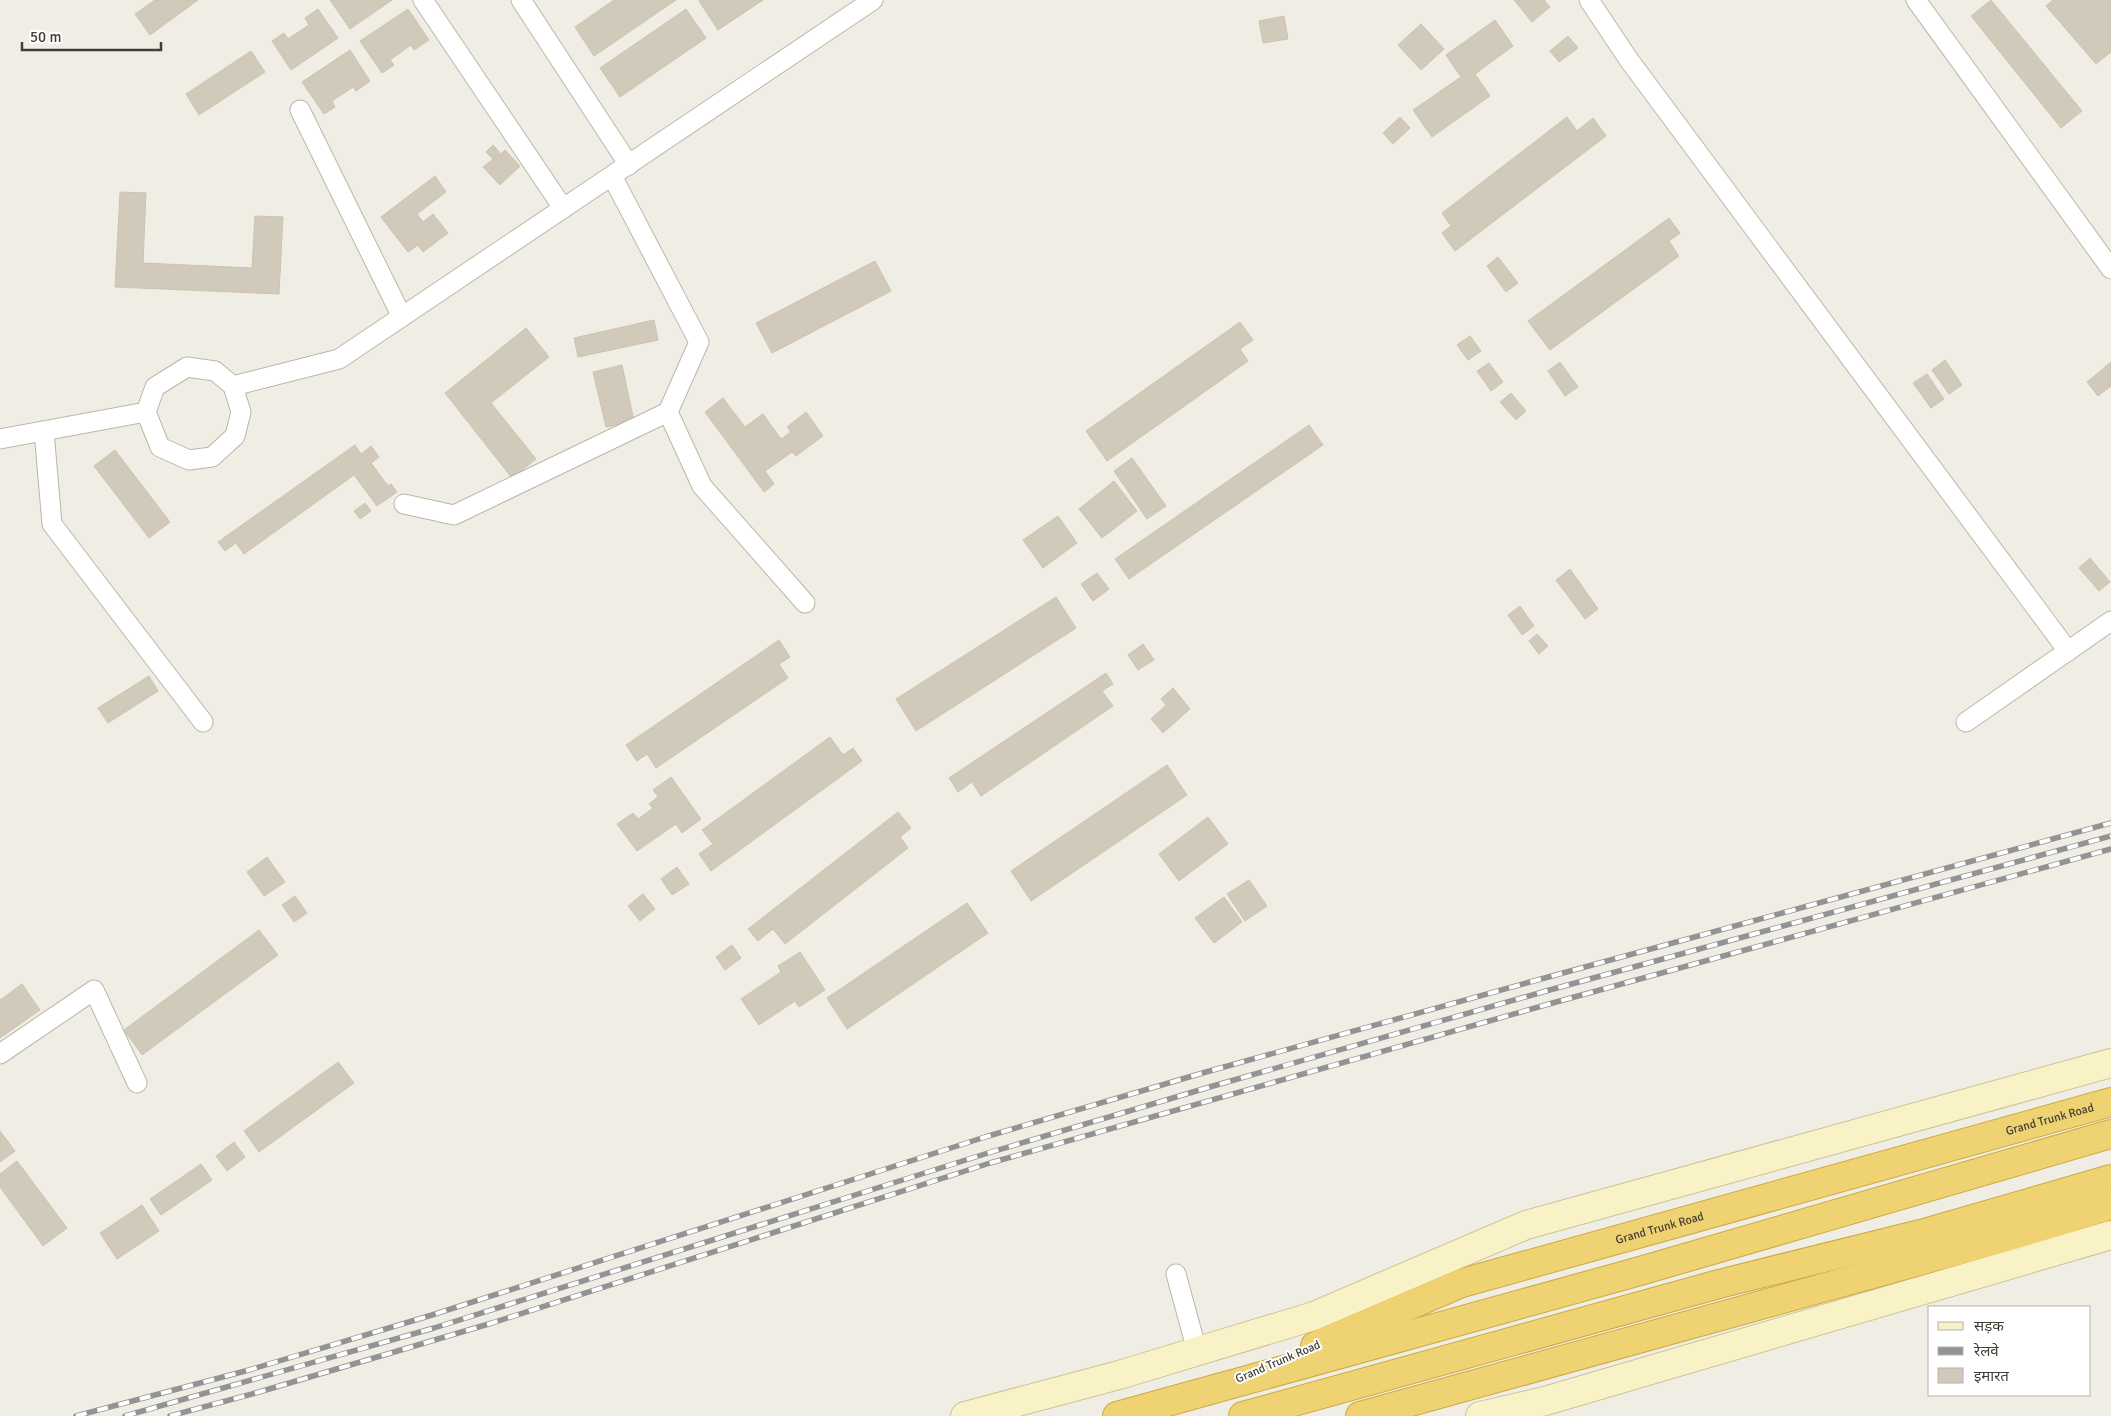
<svg xmlns="http://www.w3.org/2000/svg" width="2111" height="1416" font-family="Signika,'Noto Sans Devanagari',sans-serif">
	<style>
		.building { fill: #d1cabb; stroke: #cbc3af }
		.lines { fill: none; stroke-linecap: round; stroke-linejoin: round }
		.street-casing { stroke: #bbb6a8; stroke-width: 21 }
		.secondary-casing { stroke: #ccc398; stroke-width: 30 }
		.highway-casing { stroke: #cda942; stroke-width: 30 }
		.street { stroke: #fff; stroke-width: 19 }
		.secondary { stroke: #f9f2c6; stroke-width: 28 }
		.highway { stroke: #efd271; stroke-width: 28 }
		.rail-casing { stroke: #939393; stroke-width: 5.5 }
		.rail { stroke: #fff; stroke-width: 4; stroke-dasharray: 11; stroke-linecap: butt }
		.labels { text-anchor: middle; dominant-baseline: central; stroke-width: 4; stroke-linejoin: round; paint-order: stroke }
		.street-label { font-size: 12px; fill: #423e35; stroke: #fff }
	</style>
	<rect width="100%" height="100%" fill="#f0eee4"/>
	<g class="building">
		<path d="M 155,0 L 198,0 L 150,35 L 135,14 Z"/>
		<path d="M 330,0 L 392,0 L 350,29 Z"/>
		<path d="M 614,0 L 676,0 L 594,56 L 575,27 Z"/>
		<path d="M 700,0 L 763,0 L 718,30 L 699,1 Z"/>
		<path d="M 1514,0 L 1544,0 L 1550,7 L 1532,22 Z"/>
		<path d="M 1991,0 L 2082,111 L 2061,128 L 1971,16 Z"/>
		<path d="M 2053,0 L 2111,0 L 2111,52 L 2096,64 L 2046,6 Z"/>
		<path d="M 318,9 L 338,38 L 291,70 L 272,41 L 284,33 L 288,39 L 309,25 L 305,18 Z"/>
		<path d="M 408,9 L 429,40 L 414,50 L 411,45 L 390,60 L 394,65 L 382,73 L 360,41 Z"/>
		<path d="M 686,9 L 706,38 L 620,97 L 600,68 Z"/>
		<path d="M 1284,16 L 1288,39 L 1263,43 L 1259,21 Z"/>
		<path d="M 1495,20 L 1513,46 L 1475,74 L 1490,96 L 1432,137 L 1413,110 L 1461,77 L 1446,55 Z"/>
		<path d="M 1421,24 L 1444,49 L 1421,70 L 1398,45 Z"/>
		<path d="M 1568,36 L 1578,48 L 1559,62 L 1550,51 Z"/>
		<path d="M 350,50 L 370,81 L 356,91 L 353,87 L 332,101 L 335,107 L 324,114 L 302,82 Z"/>
		<path d="M 251,51 L 265,72 L 199,115 L 186,94 Z"/>
		<path d="M 1400,117 L 1410,128 L 1393,144 L 1383,133 Z"/>
		<path d="M 1567,117 L 1577,131 L 1593,118 L 1606,136 L 1455,251 L 1442,233 L 1451,226 L 1442,213 Z"/>
		<path d="M 493,145 L 501,154 L 505,150 L 520,166 L 500,185 L 483,167 L 493,159 L 486,152 Z"/>
		<path d="M 435,176 L 446,192 L 417,214 L 423,222 L 433,214 L 448,233 L 423,252 L 418,245 L 408,252 L 381,217 Z"/>
		<path d="M 120,192 L 146,193 L 143,263 L 252,268 L 255,216 L 283,217 L 279,294 L 115,287 Z"/>
		<path d="M 1669,218 L 1680,233 L 1669,241 L 1679,256 L 1550,350 L 1528,321 Z"/>
		<path d="M 1498,257 L 1518,283 L 1506,292 L 1487,266 Z"/>
		<path d="M 875,261 L 891,291 L 772,353 L 756,323 Z"/>
		<path d="M 654,320 L 658,340 L 578,357 L 574,338 Z"/>
		<path d="M 1240,322 L 1253,340 L 1240,349 L 1248,361 L 1107,461 L 1086,431 Z"/>
		<path d="M 526,328 L 549,357 L 491,403 L 536,459 L 512,478 L 445,393 Z"/>
		<path d="M 1470,336 L 1481,351 L 1468,360 L 1457,345 Z"/>
		<path d="M 1945,360 L 1962,385 L 1949,394 L 1932,370 Z"/>
		<path d="M 1560,362 L 1578,387 L 1565,396 L 1548,371 Z"/>
		<path d="M 2111,362 L 2111,386 L 2098,396 L 2087,382 Z"/>
		<path d="M 1489,363 L 1503,382 L 1491,391 L 1477,371 Z"/>
		<path d="M 622,365 L 634,421 L 606,427 L 593,372 Z"/>
		<path d="M 1927,374 L 1944,399 L 1931,408 L 1913,383 Z"/>
		<path d="M 1511,393 L 1526,411 L 1516,420 L 1500,402 Z"/>
		<path d="M 723,398 L 745,427 L 763,414 L 781,439 L 791,432 L 787,427 L 806,412 L 823,436 L 796,456 L 792,452 L 765,471 L 774,484 L 764,492 L 705,412 Z"/>
		<path d="M 1309,425 L 1323,445 L 1129,579 L 1115,559 Z"/>
		<path d="M 355,445 L 361,454 L 371,446 L 379,457 L 371,463 L 388,486 L 391,484 L 397,492 L 377,506 L 354,475 L 244,554 L 236,543 L 225,551 L 218,542 Z"/>
		<path d="M 115,450 L 170,522 L 149,538 L 94,466 Z"/>
		<path d="M 1132,458 L 1166,506 L 1147,519 L 1114,471 Z"/>
		<path d="M 1114,481 L 1137,511 L 1102,538 L 1079,509 Z"/>
		<path d="M 365,503 L 371,511 L 360,519 L 354,511 Z"/>
		<path d="M 1058,516 L 1077,543 L 1043,568 L 1023,540 Z"/>
		<path d="M 2090,558 L 2110,582 L 2099,591 L 2079,568 Z"/>
		<path d="M 1570,569 L 1598,609 L 1585,619 L 1556,580 Z"/>
		<path d="M 1097,573 L 1109,589 L 1093,601 L 1081,584 Z"/>
		<path d="M 1056,597 L 1076,628 L 916,731 L 896,699 Z"/>
		<path d="M 1520,606 L 1534,626 L 1522,635 L 1508,615 Z"/>
		<path d="M 1537,634 L 1548,646 L 1539,654 L 1529,641 Z"/>
		<path d="M 779,640 L 790,657 L 779,664 L 788,678 L 656,768 L 647,754 L 637,761 L 626,745 Z"/>
		<path d="M 1143,644 L 1154,660 L 1138,670 L 1128,655 Z"/>
		<path d="M 1106,673 L 1113,684 L 1102,691 L 1113,706 L 981,796 L 972,782 L 958,792 L 949,778 Z"/>
		<path d="M 149,676 L 158,691 L 108,723 L 98,708 Z"/>
		<path d="M 1173,688 L 1190,709 L 1163,733 L 1151,719 L 1166,705 L 1161,699 Z"/>
		<path d="M 830,737 L 843,755 L 853,748 L 862,761 L 711,871 L 699,854 L 713,844 L 702,830 Z"/>
		<path d="M 1167,765 L 1187,795 L 1031,901 L 1011,871 Z"/>
		<path d="M 671,777 L 701,819 L 682,833 L 676,824 L 637,851 L 617,824 L 633,813 L 638,819 L 653,808 L 649,804 L 658,797 L 653,790 Z"/>
		<path d="M 898,812 L 911,828 L 900,837 L 908,848 L 785,944 L 773,929 L 758,941 L 748,929 Z"/>
		<path d="M 1208,817 L 1228,844 L 1179,881 L 1159,854 Z"/>
		<path d="M 267,857 L 285,882 L 264,896 L 247,872 Z"/>
		<path d="M 677,867 L 689,884 L 672,895 L 661,879 Z"/>
		<path d="M 1249,880 L 1267,906 L 1245,921 L 1227,894 Z"/>
		<path d="M 643,894 L 655,909 L 640,921 L 628,906 Z"/>
		<path d="M 295,896 L 307,913 L 294,922 L 282,905 Z"/>
		<path d="M 1224,897 L 1242,922 L 1214,943 L 1195,918 Z"/>
		<path d="M 967,903 L 988,933 L 847,1029 L 827,998 Z"/>
		<path d="M 259,930 L 278,955 L 142,1055 L 124,1030 Z"/>
		<path d="M 732,945 L 741,958 L 725,970 L 716,957 Z"/>
		<path d="M 800,952 L 825,990 L 799,1007 L 795,1001 L 759,1025 L 741,999 L 781,972 L 778,966 Z"/>
		<path d="M 22,984 L 40,1010 L 0,1038 L 0,1000 Z"/>
		<path d="M 338,1062 L 354,1083 L 259,1152 L 244,1131 Z"/>
		<path d="M 0,1131 L 15,1151 L 0,1162 Z"/>
		<path d="M 234,1142 L 245,1157 L 227,1171 L 216,1156 Z"/>
		<path d="M 17,1161 L 67,1228 L 43,1246 L 0,1187 L 0,1174 Z"/>
		<path d="M 201,1164 L 212,1180 L 161,1215 L 150,1199 Z"/>
		<path d="M 142,1205 L 159,1231 L 117,1259 L 100,1233 Z"/>
	</g>
	<g class="lines">
		<defs>
			<g id="street">
				<path d="M 423,0 L 563,208"/>
				<path d="M 521,0 L 629,165"/>
				<path d="M 1589,0 L 1629,60 L 2068,651"/>
				<path d="M 1916,0 L 2111,269"/>
				<path d="M 300,110 L 402,317"/>
				<path d="M 612,176 L 699,342 L 668,412 L 702,486 L 805,603"/>
				<path d="M 187,367 L 215,371 L 233,386 L 241,412 L 235,436 L 212,457 L 189,460 L 160,447 L 146,412 L 155,387 Z"/>
				<path d="M 233,386 L 339,359 L 873,0"/>
				<path d="M 44,431 L 52,524 L 203,722"/>
				<path d="M 0,439 L 146,412"/>
				<path d="M 404,504 L 454,515 L 668,412"/>
				<path d="M 1966,722 L 2111,621"/>
				<path d="M 0,1054 L 94,990 L 137,1083"/>
				<path d="M 1176,1274 L 1197,1351"/>
			</g>
			<g id="secondary">
				<path d="M 965,1416 L 1119,1375 L 1314,1316 L 1526,1225 L 2111,1063"/>
				<path d="M 1480,1416 L 1545,1401 L 2111,1235"/>
			</g>
			<g id="highway">
				<path id="s1" d="M 1315,1346 L 1462,1283 L 2111,1102"/>
				<path d="M 1117,1416 L 1640,1271 L 2111,1134"/>
				<path d="M 1243,1416 L 1719,1284 L 1928,1232 L 2111,1179"/>
				<path d="M 1360,1416 L 2010,1236 L 2111,1205"/>
			</g>
		</defs>
		<use href="#street" class="street-casing"/>
		<use href="#secondary" class="secondary-casing"/>
		<use href="#highway" class="highway-casing"/>
		<use href="#street" class="street"/>
		<use href="#secondary" class="secondary"/>
		<use href="#highway" class="highway"/>
		<defs>
			<g id="rail">
				<path d="M 76,1416 L 249,1370 L 432,1315 L 985,1137 L 1206,1072 L 1541,979 L 2111,823"/>
				<path d="M 125,1416 L 434,1328 L 988,1153 L 1213,1086 L 1546,991 L 2111,836"/>
				<path d="M 170,1416 L 259,1392 L 492,1323 L 990,1163 L 1549,1004 L 2111,849"/>
			</g>
		</defs>
		<use href="#rail" class="rail-casing"/>
		<use href="#rail" class="rail"/>
	</g>
	<g class="labels">
		<g class="street-label">
			<text stroke="none"><textPath href="#s1" startOffset="770">Grand Trunk Road</textPath></text>
			<text stroke="none"><textPath href="#s1" startOffset="365">Grand Trunk Road</textPath></text>
			<text transform="translate(1278 1362) rotate(-23)">Grand Trunk Road</text>
		</g>
	</g>
	<rect x="1928" y="1306" width="162" height="90" fill="#ffffff" stroke="#b3b2ae"/>
	<rect x="1938" y="1322" width="25" height="8" fill="#f9f2c6" stroke="#b3b2ae"/>
	<text x="1974" y="1331" font-size="15" fill="#423e35">सड़क</text>
	<rect x="1938" y="1347" width="25" height="8" fill="#939393" stroke="#b3b2ae"/>
	<text x="1974" y="1356" font-size="15" fill="#423e35">रेलवे</text>
	<rect x="1938" y="1368" width="25" height="15" fill="#d1cabb" stroke="#b3b2ae"/>
	<text x="1974" y="1381" font-size="15" fill="#423e35">इमारत</text>
	<path d="M22 42v8h139v-8" fill="none" stroke="#423e35" stroke-width="2.5"/>
	<text x="30" y="42" font-size="15" fill="#423e35" stroke="#ffffff" stroke-width="4" paint-order="stroke">50 m</text>
</svg>
